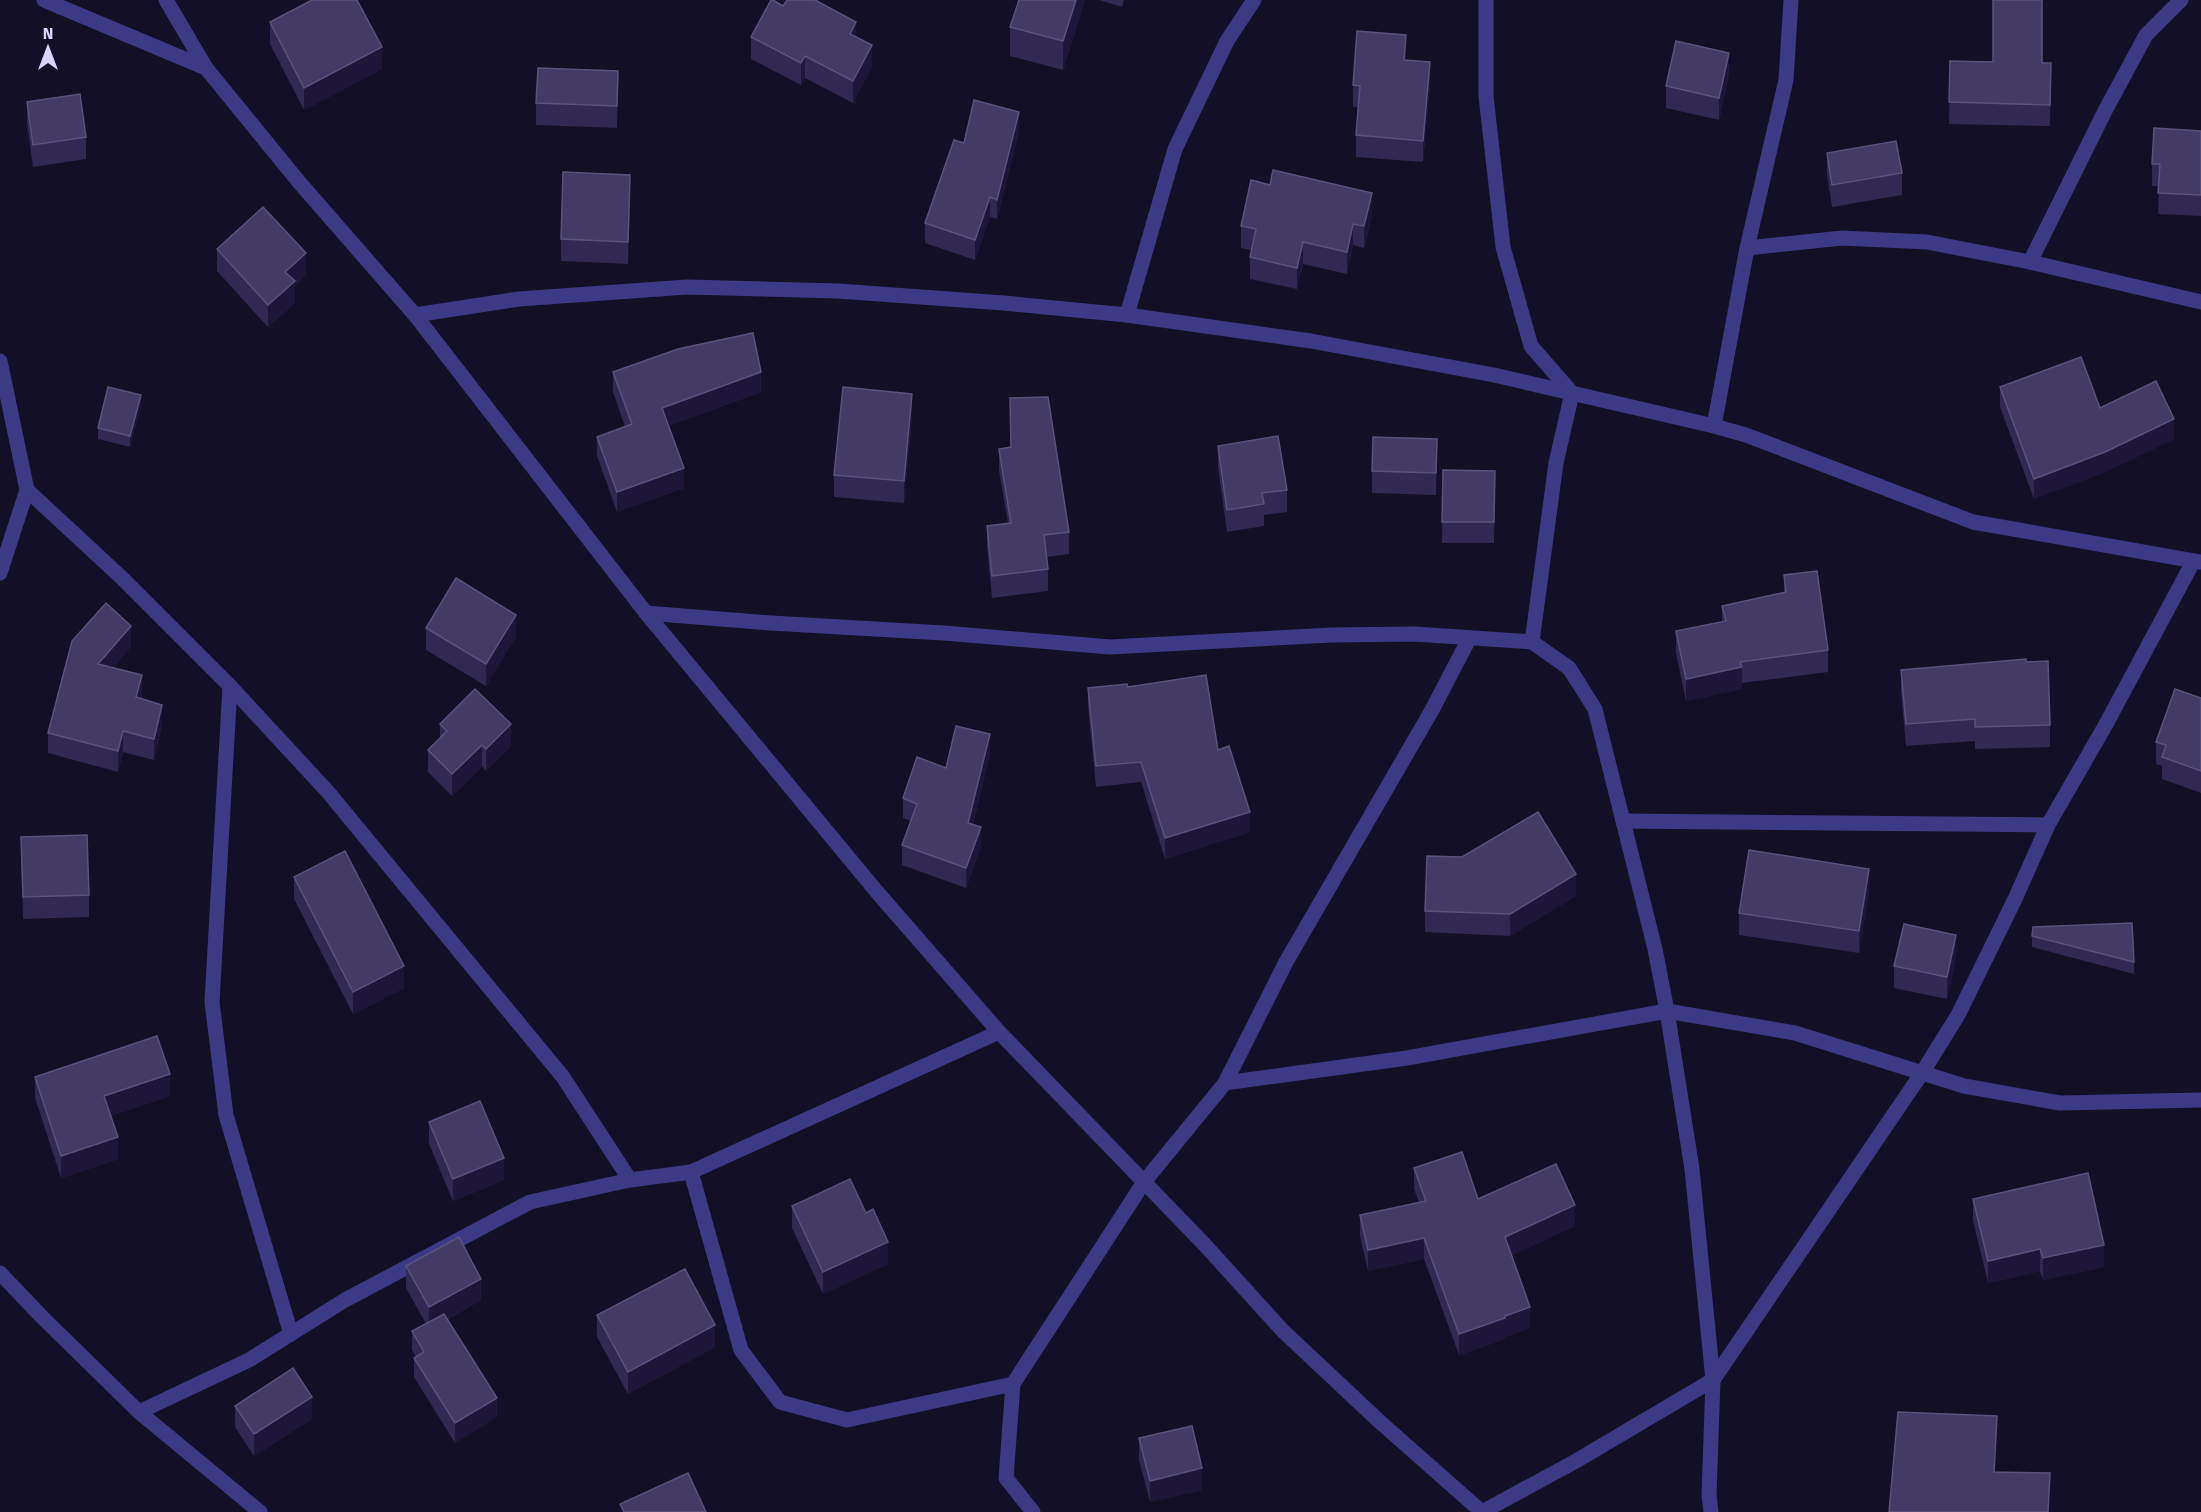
<svg xmlns="http://www.w3.org/2000/svg" width="2201" height="1512" font-family="'Fira Sans',sans-serif">
	<style>
		.lines { fill: none; stroke-linecap: round; stroke-linejoin: round }
		.minor { stroke: #3d3a85; stroke-width: 15 }
		.wall { fill: #312854 }
		.shaded-wall { fill: #1d163a }
		.building { fill: #433a66; stroke: #5a527e; stroke-width: 1.5 }
	</style>
	<rect width="100%" height="100%" fill="#130f26"/>
	<g class="lines">
		<g class="minor">
			<path d="M 44,0 L 206,68"/>
			<path d="M 166,0 L 206,68 L 299,182 L 415,315 L 646,613 L 877,892 L 999,1032 L 1204,1244 L 1283,1331 L 1380,1422 L 1482,1512"/>
			<path d="M 1486,0 L 1486,96 L 1503,247 L 1531,346 L 1572,393 L 1556,463 L 1532,642"/>
			<path d="M 1747,248 L 1842,238 L 1927,242 L 2030,262 L 2201,302"/>
			<path d="M 2030,262 L 2106,109 L 2146,35 L 2181,0"/>
			<path d="M 415,315 L 519,299 L 687,287 L 838,291 L 1004,303 L 1127,315 L 1311,341 L 1494,375 L 1714,426 L 1746,435 L 1973,522 L 2201,562"/>
			<path d="M 1127,315 L 1175,149 L 1227,41 L 1254,0"/>
			<path d="M 0,361 L 27,490 L 122,578 L 230,686 L 328,792 L 563,1077 L 630,1180"/>
			<path d="M 1714,426 L 1747,248 L 1786,80 L 1791,0"/>
			<path d="M 0,573 L 27,490"/>
			<path d="M 646,613 L 771,623 L 944,633 L 1110,647 L 1331,635 L 1415,634 L 1532,642 L 1569,668 L 1595,709 L 1655,949 L 1667,1011 L 1692,1169 L 1713,1380 L 1709,1495 L 1711,1512"/>
			<path d="M 230,686 L 212,1002 L 226,1115 L 291,1334"/>
			<path d="M 1623,821 L 2048,825"/>
			<path d="M 1225,1083 L 1407,1058 L 1667,1011 L 1795,1033 L 1964,1086 L 2060,1103 L 2201,1100"/>
			<path d="M 691,1172 L 741,1350 L 780,1402 L 847,1420 L 1013,1384"/>
			<path d="M 0,1273 L 41,1316 L 139,1412 L 260,1512"/>
			<path d="M 139,1412 L 249,1360 L 345,1300 L 530,1202 L 630,1180 L 691,1172 L 999,1032"/>
			<path d="M 1033,1512 L 1006,1478 L 1013,1384 L 1144,1182 L 1225,1083 L 1286,962 L 1432,710 L 1469,639"/>
			<path d="M 1482,1512 L 1576,1461 L 1713,1380 L 1922,1073 L 1958,1015 L 2015,899 L 2048,825 L 2105,726 L 2193,562"/>
		</g>
	</g>
	<g class="wall">
		<path d="M 1085,0 L 1063,70 L 1010,56 L 1010,27 Z"/>
		<path d="M 1099,0 L 1124,0 L 1122,7 Z"/>
		<path d="M 783,6 L 856,37 L 872,67 L 853,103 L 805,78 L 801,85 L 751,59 L 751,37 Z"/>
		<path d="M 270,22 L 382,69 L 304,110 L 270,44 Z"/>
		<path d="M 1406,60 L 1430,84 L 1423,162 L 1356,157 L 1356,135 L 1358,107 L 1353,107 L 1353,85 Z"/>
		<path d="M 1950,61 L 2051,63 L 2050,126 L 1949,124 Z"/>
		<path d="M 1729,74 L 1719,120 L 1666,108 L 1666,86 Z"/>
		<path d="M 618,92 L 617,128 L 536,125 L 536,103 Z"/>
		<path d="M 27,102 L 86,137 L 86,159 L 33,167 L 27,124 Z"/>
		<path d="M 1019,131 L 997,219 L 990,217 L 975,260 L 925,243 L 925,223 L 964,143 Z"/>
		<path d="M 2201,131 L 2201,216 L 2158,214 L 2159,186 L 2152,186 L 2152,164 Z"/>
		<path d="M 1827,153 L 1902,173 L 1902,195 L 1832,207 L 1827,175 Z"/>
		<path d="M 630,197 L 628,264 L 561,261 L 561,239 Z"/>
		<path d="M 1372,215 L 1364,248 L 1353,245 L 1347,274 L 1303,264 L 1297,289 L 1250,279 L 1250,257 L 1251,250 L 1241,248 L 1241,226 Z"/>
		<path d="M 217,249 L 306,275 L 295,285 L 295,303 L 268,327 L 217,271 Z"/>
		<path d="M 613,372 L 761,392 L 668,426 L 684,488 L 617,512 L 597,456 L 597,437 L 625,427 L 613,392 Z"/>
		<path d="M 2000,387 L 2100,408 L 2174,439 L 2105,472 L 2034,499 L 2000,407 Z"/>
		<path d="M 1010,398 L 1069,532 L 1069,554 L 1047,557 L 1048,569 L 1048,591 L 992,598 L 987,548 L 987,526 L 1008,523 L 999,471 L 999,449 L 1011,447 Z"/>
		<path d="M 141,406 L 130,447 L 98,439 L 98,428 Z"/>
		<path d="M 912,416 L 904,503 L 834,497 L 834,475 Z"/>
		<path d="M 1218,446 L 1287,490 L 1287,512 L 1264,515 L 1264,526 L 1227,532 L 1218,468 Z"/>
		<path d="M 1437,461 L 1436,495 L 1372,493 L 1372,471 Z"/>
		<path d="M 1443,470 L 1495,471 L 1494,543 L 1442,543 Z"/>
		<path d="M 1784,575 L 1828,650 L 1828,672 L 1742,683 L 1742,689 L 1686,701 L 1676,653 L 1676,631 L 1722,622 L 1722,606 L 1784,593 Z"/>
		<path d="M 426,628 L 516,637 L 486,686 L 426,650 Z"/>
		<path d="M 131,647 L 113,668 L 142,696 L 141,699 L 162,725 L 154,760 L 123,752 L 118,772 L 48,753 L 48,733 Z"/>
		<path d="M 2026,662 L 2050,725 L 2050,747 L 1975,749 L 1975,741 L 1906,746 L 1901,692 L 1901,670 Z"/>
		<path d="M 1128,687 L 1218,750 L 1250,832 L 1165,859 L 1141,782 L 1096,787 L 1088,708 L 1088,688 Z"/>
		<path d="M 2201,698 L 2201,793 L 2162,779 L 2162,766 L 2156,764 L 2156,742 Z"/>
		<path d="M 440,724 L 511,746 L 486,771 L 482,766 L 452,796 L 428,772 L 428,750 L 440,738 Z"/>
		<path d="M 990,754 L 973,824 L 981,847 L 966,888 L 902,865 L 902,845 L 911,821 L 903,818 L 903,798 L 946,768 Z"/>
		<path d="M 21,837 L 89,895 L 89,917 L 23,919 Z"/>
		<path d="M 294,877 L 404,988 L 353,1014 L 294,899 Z"/>
		<path d="M 1869,891 L 1859,953 L 1739,935 L 1739,913 Z"/>
		<path d="M 1576,896 L 1510,936 L 1425,932 L 1425,911 Z"/>
		<path d="M 2032,936 L 2134,962 L 2134,974 L 2032,947 Z"/>
		<path d="M 1956,957 L 1947,999 L 1894,988 L 1894,966 Z"/>
		<path d="M 35,1077 L 170,1096 L 110,1116 L 118,1159 L 61,1178 L 35,1098 Z"/>
		<path d="M 429,1122 L 504,1180 L 453,1201 L 429,1144 Z"/>
		<path d="M 1414,1168 L 1478,1199 L 1575,1226 L 1512,1255 L 1530,1328 L 1505,1337 L 1505,1339 L 1459,1355 L 1424,1259 L 1368,1271 L 1360,1236 L 1360,1215 L 1419,1202 L 1414,1189 Z"/>
		<path d="M 1973,1199 L 2104,1267 L 2043,1280 L 2040,1271 L 1988,1283 L 1973,1221 Z"/>
		<path d="M 792,1206 L 888,1264 L 823,1294 L 792,1228 Z"/>
		<path d="M 406,1266 L 481,1300 L 448,1319 L 497,1417 L 455,1443 L 414,1377 L 414,1358 L 416,1357 L 412,1350 L 412,1331 L 426,1324 L 406,1288 Z"/>
		<path d="M 597,1315 L 715,1347 L 628,1394 L 597,1337 Z"/>
		<path d="M 235,1406 L 312,1419 L 254,1456 L 235,1427 Z"/>
		<path d="M 1139,1438 L 1202,1490 L 1150,1502 L 1139,1460 Z"/>
	</g>
	<g class="shaded-wall">
		<path d="M 1076,0 L 1085,0 L 1063,70 L 1063,41 Z"/>
		<path d="M 856,22 L 856,43 L 850,34 Z"/>
		<path d="M 1406,35 L 1406,57 L 1404,82 L 1404,60 Z"/>
		<path d="M 872,45 L 872,67 L 853,103 L 853,81 Z"/>
		<path d="M 382,47 L 382,69 L 304,110 L 304,88 Z"/>
		<path d="M 1729,53 L 1729,74 L 1719,120 L 1719,98 Z"/>
		<path d="M 805,56 L 805,78 L 801,85 L 801,63 Z"/>
		<path d="M 1430,62 L 1430,84 L 1423,162 L 1423,141 Z"/>
		<path d="M 618,71 L 618,92 L 617,128 L 617,106 Z"/>
		<path d="M 1019,112 L 1019,131 L 997,219 L 997,200 Z"/>
		<path d="M 630,175 L 630,197 L 628,264 L 628,242 Z"/>
		<path d="M 1372,193 L 1372,215 L 1364,248 L 1364,226 Z"/>
		<path d="M 990,197 L 990,217 L 975,260 L 975,240 Z"/>
		<path d="M 1353,224 L 1353,245 L 1347,274 L 1347,252 Z"/>
		<path d="M 1303,242 L 1303,264 L 1297,289 L 1297,268 Z"/>
		<path d="M 306,253 L 306,275 L 295,285 L 295,303 L 268,327 L 268,305 L 285,272 Z"/>
		<path d="M 761,372 L 761,392 L 662,428 L 662,408 Z"/>
		<path d="M 912,394 L 912,416 L 904,503 L 904,481 Z"/>
		<path d="M 141,395 L 141,406 L 130,447 L 130,436 Z"/>
		<path d="M 2174,419 L 2174,439 L 2105,472 L 2034,499 L 2034,479 Z"/>
		<path d="M 1437,439 L 1437,461 L 1436,495 L 1436,473 Z"/>
		<path d="M 684,468 L 684,488 L 617,512 L 617,492 Z"/>
		<path d="M 516,615 L 516,637 L 486,686 L 486,664 Z"/>
		<path d="M 131,626 L 131,647 L 98,685 L 98,664 Z"/>
		<path d="M 1742,667 L 1742,689 L 1686,701 L 1686,679 Z"/>
		<path d="M 142,675 L 142,696 L 136,718 L 136,697 Z"/>
		<path d="M 162,705 L 162,725 L 154,760 L 154,739 Z"/>
		<path d="M 511,724 L 511,746 L 486,771 L 486,749 Z"/>
		<path d="M 123,731 L 123,752 L 118,772 L 118,751 Z"/>
		<path d="M 990,734 L 990,754 L 968,843 L 968,823 Z"/>
		<path d="M 482,745 L 482,766 L 452,796 L 452,774 Z"/>
		<path d="M 1250,812 L 1250,832 L 1165,859 L 1165,838 Z"/>
		<path d="M 981,827 L 981,847 L 966,888 L 966,868 Z"/>
		<path d="M 1869,869 L 1869,891 L 1859,953 L 1859,931 Z"/>
		<path d="M 1576,874 L 1576,896 L 1510,936 L 1510,914 Z"/>
		<path d="M 1956,935 L 1956,957 L 1947,999 L 1947,977 Z"/>
		<path d="M 404,966 L 404,988 L 353,1014 L 353,992 Z"/>
		<path d="M 170,1074 L 170,1096 L 104,1118 L 104,1096 Z"/>
		<path d="M 118,1137 L 118,1159 L 61,1178 L 61,1156 Z"/>
		<path d="M 504,1158 L 504,1180 L 453,1201 L 453,1179 Z"/>
		<path d="M 1575,1205 L 1575,1226 L 1505,1258 L 1505,1237 Z"/>
		<path d="M 1424,1238 L 1424,1259 L 1368,1271 L 1368,1250 Z"/>
		<path d="M 888,1242 L 888,1264 L 823,1294 L 823,1272 Z"/>
		<path d="M 2104,1245 L 2104,1267 L 2043,1280 L 2043,1258 Z"/>
		<path d="M 2040,1249 L 2040,1271 L 1988,1283 L 1988,1261 Z"/>
		<path d="M 481,1279 L 481,1300 L 429,1329 L 429,1307 Z"/>
		<path d="M 1530,1307 L 1530,1328 L 1505,1337 L 1505,1339 L 1459,1355 L 1459,1334 Z"/>
		<path d="M 715,1325 L 715,1347 L 628,1394 L 628,1372 Z"/>
		<path d="M 312,1397 L 312,1419 L 254,1456 L 254,1434 Z"/>
		<path d="M 497,1398 L 497,1417 L 455,1443 L 455,1423 Z"/>
		<path d="M 1997,1416 L 1997,1438 L 1994,1493 L 1994,1472 Z"/>
		<path d="M 1202,1468 L 1202,1490 L 1150,1502 L 1150,1481 Z"/>
	</g>
	<g class="building">
		<path d="M 312,0 L 357,0 L 382,47 L 304,88 L 270,22 Z"/>
		<path d="M 771,0 L 773,0 L 783,6 L 787,0 L 815,0 L 856,22 L 850,34 L 872,45 L 853,81 L 805,56 L 801,63 L 751,37 Z"/>
		<path d="M 1019,0 L 1076,0 L 1063,41 L 1010,27 Z"/>
		<path d="M 1993,0 L 2042,0 L 2042,63 L 2051,63 L 2050,105 L 1949,102 L 1950,61 L 1993,62 Z"/>
		<path d="M 1357,31 L 1406,35 L 1404,60 L 1430,62 L 1423,141 L 1356,135 L 1360,86 L 1353,85 Z"/>
		<path d="M 1676,41 L 1729,53 L 1719,98 L 1666,86 Z"/>
		<path d="M 538,68 L 618,71 L 617,106 L 536,103 Z"/>
		<path d="M 80,94 L 86,137 L 33,145 L 27,102 Z"/>
		<path d="M 974,100 L 1019,112 L 997,200 L 990,197 L 975,240 L 925,223 L 954,140 L 964,143 Z"/>
		<path d="M 2154,128 L 2201,131 L 2201,195 L 2158,193 L 2160,164 L 2152,164 Z"/>
		<path d="M 1896,141 L 1902,173 L 1832,185 L 1827,153 Z"/>
		<path d="M 1273,170 L 1372,193 L 1364,226 L 1353,224 L 1347,252 L 1303,242 L 1297,268 L 1250,257 L 1256,229 L 1241,226 L 1251,180 L 1270,185 Z"/>
		<path d="M 563,172 L 630,175 L 628,242 L 561,239 Z"/>
		<path d="M 263,207 L 306,253 L 285,272 L 295,281 L 268,305 L 217,249 Z"/>
		<path d="M 753,333 L 761,372 L 662,408 L 684,468 L 617,492 L 597,437 L 632,424 L 613,372 L 678,349 Z"/>
		<path d="M 2081,357 L 2100,408 L 2156,381 L 2174,419 L 2105,452 L 2034,479 L 2000,387 Z"/>
		<path d="M 108,387 L 141,395 L 130,436 L 98,428 Z"/>
		<path d="M 843,387 L 912,394 L 904,481 L 834,475 Z"/>
		<path d="M 1048,397 L 1069,532 L 1044,535 L 1048,569 L 992,576 L 987,526 L 1011,523 L 999,449 L 1011,447 L 1010,398 Z"/>
		<path d="M 1278,436 L 1287,490 L 1262,493 L 1264,504 L 1227,510 L 1218,446 Z"/>
		<path d="M 1373,437 L 1437,439 L 1436,473 L 1372,471 Z"/>
		<path d="M 1443,470 L 1495,471 L 1494,522 L 1442,522 Z"/>
		<path d="M 1817,571 L 1828,650 L 1740,662 L 1742,667 L 1686,679 L 1676,631 L 1726,621 L 1722,606 L 1786,592 L 1784,575 Z"/>
		<path d="M 456,578 L 516,615 L 486,664 L 426,628 Z"/>
		<path d="M 106,603 L 131,626 L 98,664 L 142,675 L 136,697 L 162,705 L 154,739 L 123,731 L 118,751 L 48,733 L 72,641 Z"/>
		<path d="M 2026,659 L 2026,662 L 2048,661 L 2050,725 L 1975,727 L 1975,719 L 1906,724 L 1901,670 Z"/>
		<path d="M 1206,675 L 1218,750 L 1229,746 L 1250,812 L 1165,838 L 1141,762 L 1096,766 L 1088,688 L 1127,684 L 1128,687 Z"/>
		<path d="M 475,689 L 511,724 L 486,749 L 482,745 L 452,774 L 428,750 L 447,731 L 440,724 Z"/>
		<path d="M 2175,689 L 2201,698 L 2201,771 L 2162,757 L 2166,745 L 2156,742 Z"/>
		<path d="M 956,726 L 990,734 L 968,823 L 981,827 L 966,868 L 902,845 L 917,804 L 903,798 L 917,757 L 946,768 Z"/>
		<path d="M 1538,812 L 1576,874 L 1510,914 L 1425,911 L 1427,856 L 1462,857 Z"/>
		<path d="M 87,835 L 89,895 L 23,897 L 21,837 Z"/>
		<path d="M 1749,850 L 1869,869 L 1859,931 L 1739,913 Z"/>
		<path d="M 345,851 L 404,966 L 353,992 L 294,877 Z"/>
		<path d="M 2132,923 L 2134,962 L 2032,936 L 2033,927 Z"/>
		<path d="M 1904,924 L 1956,935 L 1947,977 L 1894,966 Z"/>
		<path d="M 157,1036 L 170,1074 L 104,1096 L 118,1137 L 61,1156 L 35,1077 Z"/>
		<path d="M 480,1101 L 504,1158 L 453,1179 L 429,1122 Z"/>
		<path d="M 1462,1152 L 1478,1199 L 1556,1164 L 1575,1205 L 1505,1237 L 1530,1307 L 1505,1316 L 1505,1318 L 1459,1334 L 1424,1238 L 1368,1250 L 1360,1215 L 1426,1201 L 1414,1168 Z"/>
		<path d="M 2088,1173 L 2104,1245 L 2043,1258 L 2040,1249 L 1988,1261 L 1973,1199 Z"/>
		<path d="M 850,1179 L 866,1213 L 873,1209 L 888,1242 L 823,1272 L 792,1206 Z"/>
		<path d="M 459,1237 L 481,1279 L 429,1307 L 406,1266 Z"/>
		<path d="M 685,1269 L 715,1325 L 628,1372 L 597,1315 Z"/>
		<path d="M 444,1314 L 497,1398 L 455,1423 L 414,1358 L 424,1352 L 412,1331 Z"/>
		<path d="M 293,1368 L 312,1397 L 254,1434 L 235,1406 Z"/>
		<path d="M 1898,1412 L 1997,1416 L 1994,1472 L 2050,1473 L 2048,1512 L 1889,1512 Z"/>
		<path d="M 1192,1426 L 1202,1468 L 1150,1481 L 1139,1438 Z"/>
		<path d="M 688,1473 L 706,1512 L 624,1512 L 620,1504 Z"/>
	</g>
	<g transform="translate(48 48)" stroke="#130f26" stroke-width="4.5" paint-order="stroke">
	<path d="M0-4.5L10 22L0 15L-10 22Z" fill="#d9d4ff"/>
	<text y="-9" font-size="16" font-weight="bold" text-anchor="middle" fill="#d9d4ff">N</text>
	</g>
</svg>
